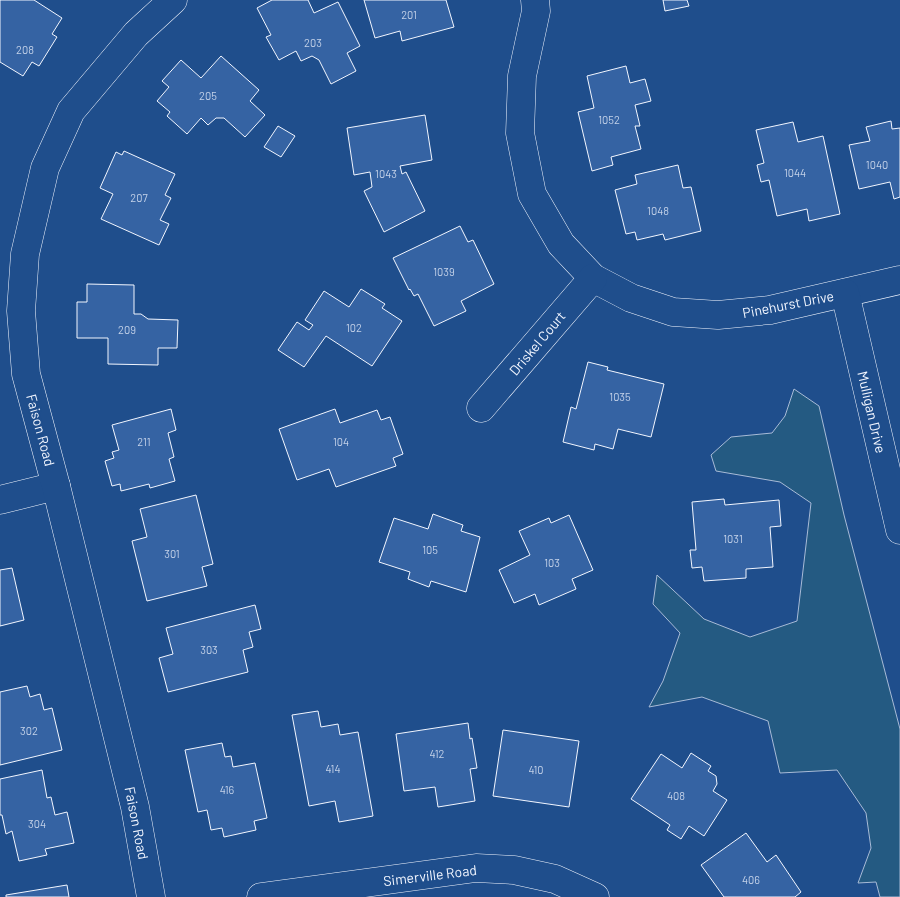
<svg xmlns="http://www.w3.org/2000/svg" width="900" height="897" font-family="Barlow,sans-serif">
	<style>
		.green { fill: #245a82; stroke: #a8bbd7 }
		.building { fill: #3563a3; stroke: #f2f6ff }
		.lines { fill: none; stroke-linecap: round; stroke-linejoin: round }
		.minor-casing { stroke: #f2f6ff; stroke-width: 29 }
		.minor { stroke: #1f4e8c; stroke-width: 28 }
		.labels { text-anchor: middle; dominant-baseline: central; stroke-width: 4; stroke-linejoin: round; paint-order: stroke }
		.number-label { font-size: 11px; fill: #c3d1e8 }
		.street-label { font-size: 14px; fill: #f2f6ff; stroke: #1f4e8c }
	</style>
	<rect width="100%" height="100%" fill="#1f4e8c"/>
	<path class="green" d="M 794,389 L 819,406 L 844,515 L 900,729 L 900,897 L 880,897 L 876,882 L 858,883 L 871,848 L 866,813 L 837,770 L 780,773 L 768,721 L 702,697 L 649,707 L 663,681 L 680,633 L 653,604 L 657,575 L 704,619 L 750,637 L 797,621 L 811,503 L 780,482 L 716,471 L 711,455 L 731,437 L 772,433 L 785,416 Z"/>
	<g class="building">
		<path d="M 0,0 L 34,0 L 62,18 L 52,34 L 57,37 L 39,66 L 32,62 L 23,76 L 0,62 Z"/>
		<path d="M 272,0 L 308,0 L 314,13 L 338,2 L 360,46 L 347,53 L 356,71 L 331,84 L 319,60 L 312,56 L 301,61 L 296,51 L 279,60 L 266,37 L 271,35 L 257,8 Z"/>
		<path d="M 364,0 L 446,0 L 454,27 L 402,41 L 400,31 L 375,38 Z"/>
		<path d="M 663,0 L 687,0 L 689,6 L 665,11 Z"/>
		<path d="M 221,56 L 259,90 L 250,101 L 265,115 L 245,137 L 224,118 L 216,118 L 208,125 L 201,118 L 187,134 L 167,116 L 170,112 L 157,101 L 169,87 L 162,81 L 181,60 L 201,78 Z"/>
		<path d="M 626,66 L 630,83 L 645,79 L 651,101 L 635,105 L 640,126 L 635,126 L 641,149 L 611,157 L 613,165 L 592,171 L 578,112 L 594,108 L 587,76 Z"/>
		<path d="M 425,115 L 432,160 L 400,166 L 402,174 L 406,172 L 425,211 L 384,232 L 364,191 L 372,187 L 370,172 L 354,175 L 347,128 Z"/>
		<path d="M 891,121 L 892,129 L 900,128 L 900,197 L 894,199 L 890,182 L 859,189 L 849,145 L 870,141 L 866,127 Z"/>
		<path d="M 793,122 L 798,142 L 823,136 L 840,214 L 809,221 L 807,209 L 777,216 L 769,180 L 761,182 L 757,165 L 764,163 L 756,130 Z"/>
		<path d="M 278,126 L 295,136 L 281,157 L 264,147 Z"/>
		<path d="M 124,151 L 175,174 L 165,195 L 171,198 L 160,220 L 169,224 L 159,245 L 101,219 L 113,194 L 100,188 L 116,152 L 122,155 Z"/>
		<path d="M 678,165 L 683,188 L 691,187 L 701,231 L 665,240 L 663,234 L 637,240 L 635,232 L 626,234 L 615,190 L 637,184 L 635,175 Z"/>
		<path d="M 460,226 L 468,242 L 473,240 L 494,284 L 461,301 L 466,311 L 434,326 L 418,294 L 414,296 L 410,289 L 409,290 L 393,258 Z"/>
		<path d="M 87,284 L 134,285 L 134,314 L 141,314 L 148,319 L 178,320 L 177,348 L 158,348 L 158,365 L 108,364 L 108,338 L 77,338 L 77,302 L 87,302 Z"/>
		<path d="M 361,289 L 385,304 L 382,308 L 402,321 L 372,366 L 326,336 L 304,367 L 278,350 L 297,322 L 309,330 L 313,325 L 305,320 L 324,291 L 349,307 Z"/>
		<path d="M 588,362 L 608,367 L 607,370 L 664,384 L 651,437 L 618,429 L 613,449 L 595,444 L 594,450 L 563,442 L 571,407 L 576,409 Z"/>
		<path d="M 171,409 L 176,430 L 168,433 L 174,457 L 169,459 L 175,481 L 150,488 L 149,484 L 121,491 L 120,484 L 112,486 L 105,461 L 114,458 L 112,452 L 119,450 L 112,425 Z"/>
		<path d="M 335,409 L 340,423 L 377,410 L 381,420 L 390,417 L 403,454 L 393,458 L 396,466 L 336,487 L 329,469 L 297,480 L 279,429 Z"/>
		<path d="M 196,495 L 213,564 L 202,567 L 207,586 L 147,601 L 132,541 L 147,537 L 140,509 Z"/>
		<path d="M 724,499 L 725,505 L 779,500 L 781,526 L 770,527 L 773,567 L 746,569 L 746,578 L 704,581 L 702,567 L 692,568 L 690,550 L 696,550 L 692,502 Z"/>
		<path d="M 433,514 L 463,525 L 461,531 L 480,537 L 466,592 L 431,581 L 429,587 L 408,579 L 410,572 L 379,562 L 394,518 L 428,529 Z"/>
		<path d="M 569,515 L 593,570 L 572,579 L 576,589 L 539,605 L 535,594 L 514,603 L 499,570 L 530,555 L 519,531 L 549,518 L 551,523 Z"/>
		<path d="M 12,568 L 24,620 L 0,626 L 0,570 Z"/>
		<path d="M 255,605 L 261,629 L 249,632 L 253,647 L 243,650 L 248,672 L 168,692 L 159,658 L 173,654 L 166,628 Z"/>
		<path d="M 27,686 L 30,697 L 40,694 L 44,710 L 52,708 L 62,750 L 0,765 L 0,692 Z"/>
		<path d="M 318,711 L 321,727 L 338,724 L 340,735 L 358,732 L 373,816 L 339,822 L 335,801 L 309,806 L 292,715 Z"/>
		<path d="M 468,723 L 470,739 L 472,738 L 477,768 L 470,769 L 475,801 L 438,807 L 435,787 L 404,791 L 396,734 Z"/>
		<path d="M 503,730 L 579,741 L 569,807 L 493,796 Z"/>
		<path d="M 222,743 L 225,757 L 231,756 L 233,767 L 255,763 L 267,818 L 254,821 L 256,830 L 224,837 L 222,828 L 211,830 L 207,810 L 198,812 L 185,750 Z"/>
		<path d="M 691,753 L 711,766 L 708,771 L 716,776 L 717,784 L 713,791 L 727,800 L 704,836 L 689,826 L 681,839 L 667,830 L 670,825 L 631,799 L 661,754 L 682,768 Z"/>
		<path d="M 42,770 L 47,798 L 51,797 L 55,815 L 67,812 L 74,843 L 45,849 L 47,855 L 19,861 L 12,831 L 6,834 L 2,815 L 0,815 L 0,779 Z"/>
		<path d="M 746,833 L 767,862 L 776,855 L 801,892 L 795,897 L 724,897 L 701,865 Z"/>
		<path d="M 67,885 L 69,897 L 6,897 L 6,895 Z"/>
	</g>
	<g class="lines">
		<defs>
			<g id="minor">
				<path d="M 535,0 L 536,11 L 522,76 L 520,133 L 532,194 L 561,244 L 593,278 L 631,298 L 673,312 L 718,315 L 770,310 L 900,280"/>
				<path d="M 845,293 L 900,530"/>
				<path d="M 481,408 L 593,278"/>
				<path d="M 0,500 L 56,486"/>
				<path d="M 151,897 L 135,807 L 56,486 L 26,374 L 21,311 L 25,254 L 45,168 L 71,111 L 136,34 L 173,0"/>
				<path d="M 261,897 L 476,868 L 514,870 L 555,879 L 595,897"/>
			</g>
		</defs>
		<use href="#minor" class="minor-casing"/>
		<use href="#minor" class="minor"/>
	</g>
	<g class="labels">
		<g class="number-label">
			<text x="409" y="14">201</text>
			<text x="313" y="42">203</text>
			<text x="25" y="49">208</text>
			<text x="208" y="95">205</text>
			<text x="609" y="119">1052</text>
			<text x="877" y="164">1040</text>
			<text x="795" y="172">1044</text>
			<text x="386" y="173">1043</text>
			<text x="139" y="197">207</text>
			<text x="658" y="210">1048</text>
			<text x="444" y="271">1039</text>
			<text x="354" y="327">102</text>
			<text x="127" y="329">209</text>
			<text x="620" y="396">1035</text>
			<text x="144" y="441">211</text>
			<text x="341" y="441">104</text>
			<text x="733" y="538">1031</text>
			<text x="430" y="549">105</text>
			<text x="172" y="553">301</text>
			<text x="552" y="562">103</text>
			<text x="209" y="649">303</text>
			<text x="29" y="730">302</text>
			<text x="437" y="753">412</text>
			<text x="333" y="768">414</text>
			<text x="536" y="769">410</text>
			<text x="227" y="789">416</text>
			<text x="676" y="795">408</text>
			<text x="37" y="823">304</text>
			<text x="751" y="879">406</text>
		</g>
		<g class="street-label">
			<text transform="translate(788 304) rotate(-11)">Pinehurst Drive</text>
			<text transform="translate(537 343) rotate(-50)">Driskel Court</text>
			<text transform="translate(872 412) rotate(77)">Mulligan Drive</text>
			<text transform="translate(41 430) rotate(75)">Faison Road</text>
			<text transform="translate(137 823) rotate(79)">Faison Road</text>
			<text transform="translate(430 875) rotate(-7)">Simerville Road</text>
		</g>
	</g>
</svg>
